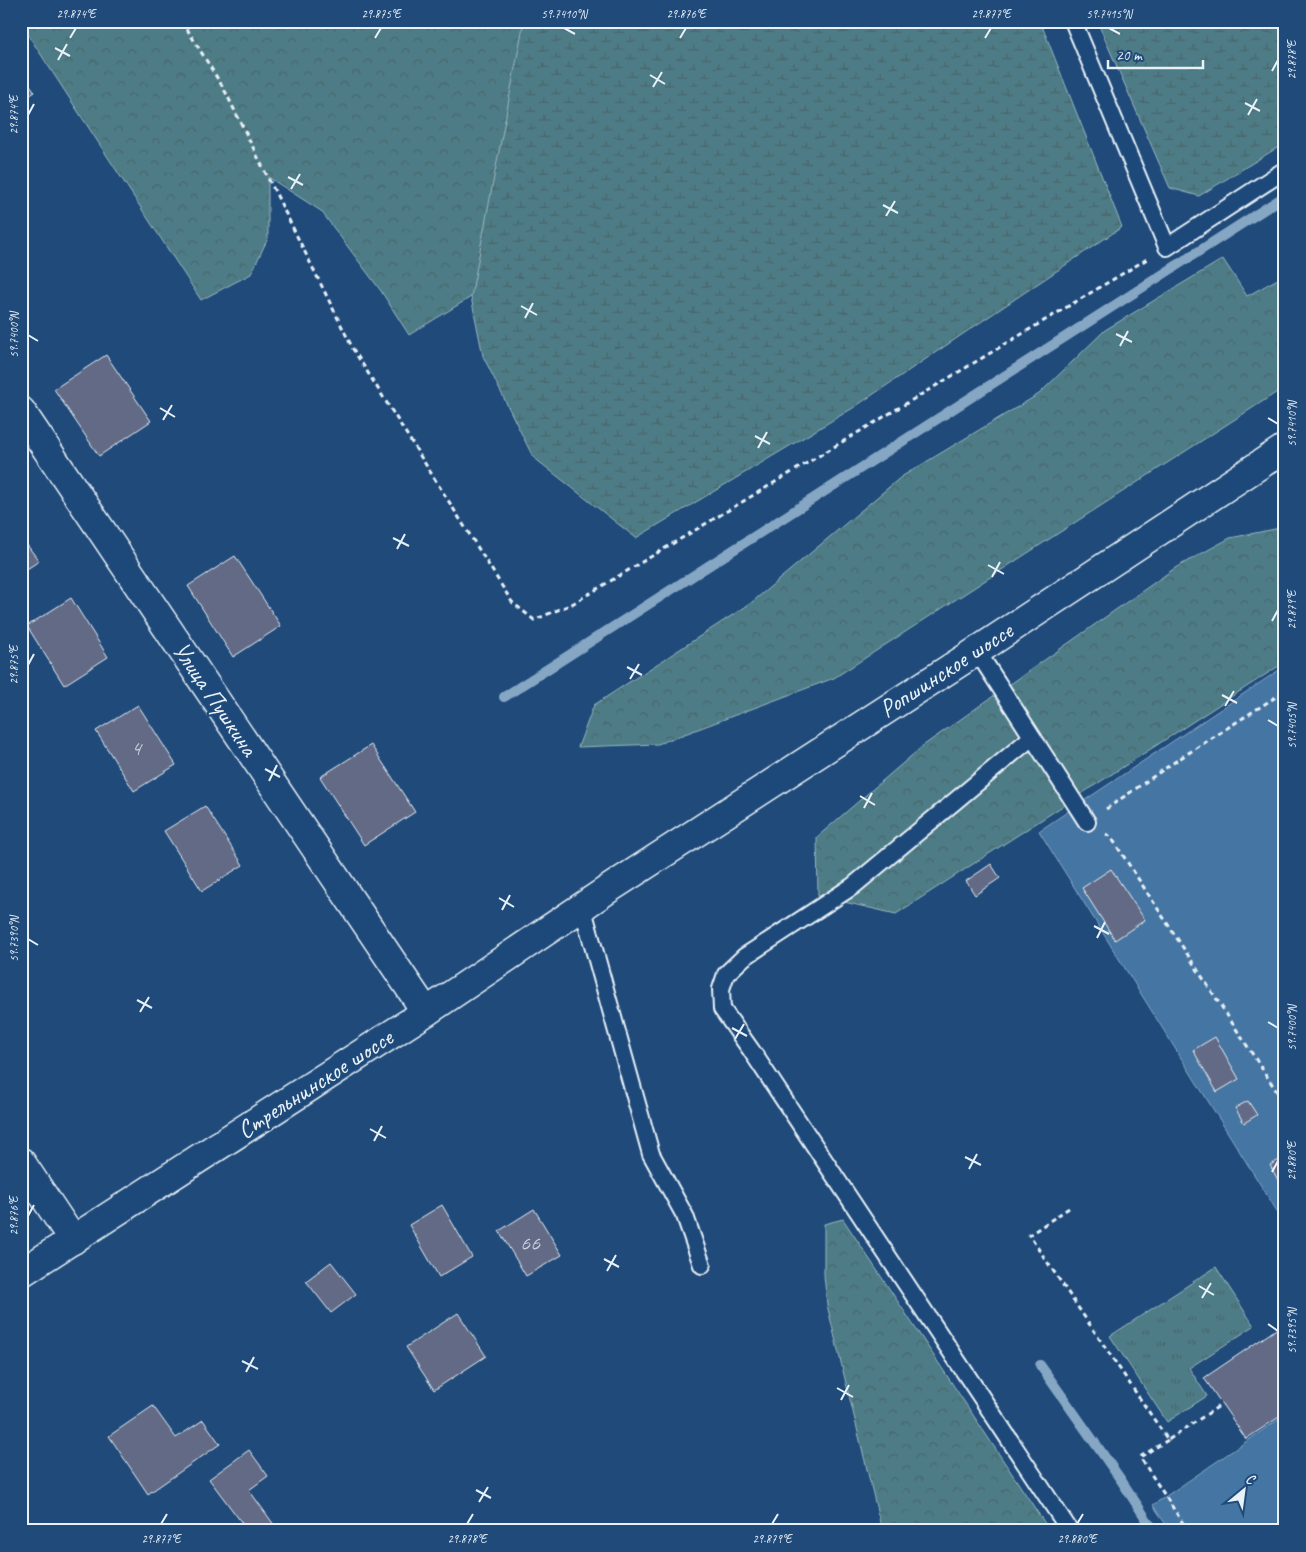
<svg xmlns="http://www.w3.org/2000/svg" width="1306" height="1552" font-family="Caveat,sans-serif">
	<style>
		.forest { fill: url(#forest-crowns); stroke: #9bb6bf }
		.wetland { fill: url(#wetland-marsh); stroke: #9bb6bf }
		.park { fill: url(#park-tufts); stroke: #9bb6bf }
		.water { fill: #4575a2; stroke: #86a7c4 }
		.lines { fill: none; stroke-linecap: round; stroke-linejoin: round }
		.stream { stroke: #86a7c4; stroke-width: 10 }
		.building { fill: #626a86; stroke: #e8f1f8 }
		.lane-casing { stroke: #e8f1f8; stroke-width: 20 }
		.street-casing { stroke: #e8f1f8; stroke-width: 31 }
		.secondary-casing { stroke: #e8f1f8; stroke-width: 31 }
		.path { stroke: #e8f1f8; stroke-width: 3; stroke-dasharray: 5 4; stroke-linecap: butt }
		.lane { stroke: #1f4a7a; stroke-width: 16 }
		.street { stroke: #1f4a7a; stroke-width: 28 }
		.secondary { stroke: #1f4a7a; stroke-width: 28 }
		.ticks { fill: none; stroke: #e8f1f8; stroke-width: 2 }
		.labels { text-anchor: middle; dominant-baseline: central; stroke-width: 4.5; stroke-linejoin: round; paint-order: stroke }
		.number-label { font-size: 22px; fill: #c6cfdc }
		.street-label { font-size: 25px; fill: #e8f1f8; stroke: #1f4a7a }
		.neatline { fill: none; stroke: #e8f1f8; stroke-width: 2 }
		.ticks-label { font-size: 12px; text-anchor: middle; fill: #e8f1f8 }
	</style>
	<defs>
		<pattern id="forest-crowns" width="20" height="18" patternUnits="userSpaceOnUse" patternTransform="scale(1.25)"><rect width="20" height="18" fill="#4e7c86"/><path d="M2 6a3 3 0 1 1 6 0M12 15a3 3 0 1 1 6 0" fill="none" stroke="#4a656b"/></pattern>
		<pattern id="wetland-marsh" width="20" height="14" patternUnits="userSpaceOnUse" patternTransform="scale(1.25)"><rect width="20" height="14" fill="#4e7c86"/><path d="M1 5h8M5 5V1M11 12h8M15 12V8" fill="none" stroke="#4a656b"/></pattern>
		<pattern id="park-tufts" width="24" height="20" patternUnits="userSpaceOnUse" patternTransform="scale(1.25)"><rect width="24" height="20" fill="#4e7c86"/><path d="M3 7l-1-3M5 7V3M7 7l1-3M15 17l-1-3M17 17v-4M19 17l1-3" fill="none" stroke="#4a656b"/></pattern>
	</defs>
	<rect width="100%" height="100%" fill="#1f4a7a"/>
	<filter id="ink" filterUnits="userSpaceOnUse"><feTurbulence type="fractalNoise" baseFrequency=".02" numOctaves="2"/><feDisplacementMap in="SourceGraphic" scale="10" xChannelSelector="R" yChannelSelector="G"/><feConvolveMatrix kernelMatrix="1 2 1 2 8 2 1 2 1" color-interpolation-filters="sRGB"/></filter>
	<g filter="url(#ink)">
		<g class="forest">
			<path d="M 21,21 L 525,21 L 504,222 L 471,297 L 409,335 L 381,291 L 321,211 L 268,177 L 268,238 L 251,274 L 201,300 L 21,24 Z"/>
			<path d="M 1223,259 L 1247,296 L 1285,275 L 1285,387 L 834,678 L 658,744 L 578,747 L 594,705 L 751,603 L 901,477 L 1039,394 L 1105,330 Z"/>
			<path d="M 1285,527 L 1285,662 L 896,914 L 818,896 L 817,837 L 924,745 L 1175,568 L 1230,538 Z"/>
			<path d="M 843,1219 L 1050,1531 L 882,1531 L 827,1305 L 824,1275 L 824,1224 Z"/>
		</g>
		<g class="wetland">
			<path d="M 524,21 L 1040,21 L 1122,227 L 853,408 L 636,538 L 533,457 L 483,356 L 471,297 Z"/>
			<path d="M 1097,21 L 1285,21 L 1285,143 L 1199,196 L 1170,188 Z"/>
		</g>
		<path class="park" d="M 1216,1267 L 1254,1326 L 1189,1368 L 1207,1396 L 1167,1422 L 1110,1336 Z"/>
		<g class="water">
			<path d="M 1285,666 L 1285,1224 L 1039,831 Z"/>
			<path d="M 1285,1415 L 1285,1531 L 1170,1531 L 1153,1505 Z"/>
		</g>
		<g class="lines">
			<g class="stream">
				<path d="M 504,697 L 1285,196"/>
				<path d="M 1040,1365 L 1121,1480 L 1154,1531"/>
			</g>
		</g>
		<g class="building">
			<path d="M 21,72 L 35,92 L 21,101 Z"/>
			<path d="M 106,355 L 151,421 L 99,456 L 54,389 Z"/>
			<path d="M 21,537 L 39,561 L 21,573 Z"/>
			<path d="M 235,556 L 281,626 L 233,657 L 188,586 Z"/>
			<path d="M 71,598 L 108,657 L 64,685 L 27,626 Z"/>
			<path d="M 138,705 L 176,765 L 134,791 L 96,731 Z"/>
			<path d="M 371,745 L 415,812 L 364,845 L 320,777 Z"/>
			<path d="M 205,806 L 243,865 L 202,891 L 164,831 Z"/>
			<path d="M 991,864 L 1000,878 L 975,895 L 966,881 Z"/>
			<path d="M 1111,869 L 1145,920 L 1115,940 L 1082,888 Z"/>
			<path d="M 1215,1037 L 1239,1079 L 1217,1092 L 1193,1050 Z"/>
			<path d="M 1248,1101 L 1257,1115 L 1244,1123 L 1235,1108 Z"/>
			<path d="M 1283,1158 L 1285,1161 L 1285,1175 L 1278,1180 L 1270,1165 Z"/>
			<path d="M 442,1205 L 472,1257 L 439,1277 L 409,1225 Z"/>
			<path d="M 534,1209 L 562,1255 L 526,1276 L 499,1231 Z"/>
			<path d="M 331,1262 L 356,1294 L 331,1313 L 306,1281 Z"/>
			<path d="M 458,1313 L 486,1356 L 434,1390 L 406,1347 Z"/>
			<path d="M 1284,1324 L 1285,1413 L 1246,1439 L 1204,1378 Z"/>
			<path d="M 153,1406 L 176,1438 L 203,1420 L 220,1444 L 148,1494 L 109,1436 Z"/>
			<path d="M 249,1450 L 268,1476 L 249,1490 L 277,1529 L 275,1531 L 248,1531 L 209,1479 Z"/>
		</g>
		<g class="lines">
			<defs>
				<g id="lane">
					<path d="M 1073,21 L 1167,247 L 1285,170"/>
					<path d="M 977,651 L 1087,822"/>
					<path d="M 1032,737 L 853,886 L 744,957 L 726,974 L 721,989 L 722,1009 L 751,1050 L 1070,1531"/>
					<path d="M 582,906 L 651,1154 L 685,1216 L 702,1265"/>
				</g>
				<g id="street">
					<path d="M 21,411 L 426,1012"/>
					<path d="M 21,1162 L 73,1240"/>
				</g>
				<path id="secondary" d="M 21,1273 L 426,1012 L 607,890 L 977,651 L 1285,448"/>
			</defs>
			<use href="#lane" class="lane-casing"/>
			<use href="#street" class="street-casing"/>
			<use href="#secondary" class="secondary-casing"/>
			<g class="path">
				<path d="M 182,21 L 224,89 L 353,349 L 512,602 L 534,620 L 572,604 L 1147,259"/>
				<path d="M 1106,809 L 1176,761 L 1285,691"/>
				<path d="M 1106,834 L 1111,837 L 1285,1104"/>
				<path d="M 1069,1208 L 1029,1235 L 1168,1440 L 1222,1404"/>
				<path d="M 1168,1440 L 1140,1457 L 1188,1531"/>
			</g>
			<use href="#lane" class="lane"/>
			<use href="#street" class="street"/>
			<use href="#secondary" class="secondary"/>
		</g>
	</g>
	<path class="ticks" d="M 564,28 L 575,34M 1109,28 L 1120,34M 70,38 L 76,28M 375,38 L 381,28M 680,38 L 686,28M 985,38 L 991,28M 55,48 L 70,56M 58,60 L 67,44M 1272,71 L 1278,60M 650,75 L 665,84M 653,87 L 662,72M 1245,103 L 1260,111M 28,115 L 34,104M 1248,115 L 1257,99M 288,177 L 303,185M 291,189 L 300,174M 883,205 L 898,213M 886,216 L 895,201M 521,306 L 537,315M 525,318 L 533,303M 1116,334 L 1132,342M 28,335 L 38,341M 1120,346 L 1128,331M 160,408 L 175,417M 1268,418 L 1278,424M 163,420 L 172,405M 755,436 L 770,444M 758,448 L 767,432M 393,538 L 409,546M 397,549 L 405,534M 988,565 L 1004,574M 992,577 L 1000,562M 1272,621 L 1278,610M 28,665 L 34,654M 627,667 L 642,675M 630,679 L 639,664M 1222,695 L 1237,703M 1225,706 L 1234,691M 1268,720 L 1278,726M 265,769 L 280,777M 269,781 L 277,765M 860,796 L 875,805M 864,808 L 872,793M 499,898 L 514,907M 502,910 L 510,895M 1094,926 L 1109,934M 1097,938 L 1105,922M 28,939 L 38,945M 137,1000 L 152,1008M 140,1012 L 149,997M 1268,1022 L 1278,1028M 732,1028 L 747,1036M 735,1039 L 744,1024M 370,1129 L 386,1138M 374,1141 L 382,1126M 965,1157 L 981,1165M 969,1169 L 977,1154M 1272,1172 L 1278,1161M 28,1216 L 34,1205M 604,1259 L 619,1267M 607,1271 L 616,1255M 1199,1286 L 1214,1295M 1202,1298 L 1211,1283M 1268,1324 L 1278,1331M 242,1361 L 258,1369M 246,1372 L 254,1357M 837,1388 L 853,1397M 841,1400 L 849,1385M 476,1490 L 491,1498M 479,1502 L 488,1487M 161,1524 L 167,1514M 467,1524 L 473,1514M 772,1524 L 778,1514M 1077,1524 L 1083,1514"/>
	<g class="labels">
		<g class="number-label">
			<text x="136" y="748">4</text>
			<text x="530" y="1243">66</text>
		</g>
		<g class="street-label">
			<text transform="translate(946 670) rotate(-33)">Ропшинское шоссе</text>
			<text transform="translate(215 699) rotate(56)">Улица Пушкина</text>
			<text transform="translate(315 1084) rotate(-33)">Стрельнинское шоссе</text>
		</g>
	</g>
	<rect width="1306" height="1552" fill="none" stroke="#1f4a7a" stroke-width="55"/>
	<g transform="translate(1244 1490) rotate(29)" stroke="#1f4a7a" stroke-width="4" paint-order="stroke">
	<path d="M0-4L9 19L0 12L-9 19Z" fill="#e8f1f8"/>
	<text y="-8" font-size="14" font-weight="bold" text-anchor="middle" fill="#e8f1f8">С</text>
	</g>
	<path d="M1108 60v8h95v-8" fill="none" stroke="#e8f1f8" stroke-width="2.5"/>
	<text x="1116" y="60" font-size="15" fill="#e8f1f8" stroke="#1f4a7a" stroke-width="4" paint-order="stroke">20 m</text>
	<rect x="28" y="28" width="1250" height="1496" class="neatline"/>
	<g class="ticks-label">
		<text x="76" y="18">29.874°E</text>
		<text x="381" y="18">29.875°E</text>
		<text x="564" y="18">59.7410°N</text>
		<text x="686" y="18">29.876°E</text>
		<text x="991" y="18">29.877°E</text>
		<text x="1109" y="18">59.7415°N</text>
		<text transform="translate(1292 60) rotate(-90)" y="4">29.878°E</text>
		<text transform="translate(14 115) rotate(-90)" y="4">29.874°E</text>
		<text transform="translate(14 335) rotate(-90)" y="4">59.7400°N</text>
		<text transform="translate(1292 424) rotate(-90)" y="4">59.7410°N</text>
		<text transform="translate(1292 610) rotate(-90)" y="4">29.879°E</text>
		<text transform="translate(14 665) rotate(-90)" y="4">29.875°E</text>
		<text transform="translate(1292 726) rotate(-90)" y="4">59.7405°N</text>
		<text transform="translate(14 939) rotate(-90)" y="4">59.7390°N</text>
		<text transform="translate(1292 1028) rotate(-90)" y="4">59.7400°N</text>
		<text transform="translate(1292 1161) rotate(-90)" y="4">29.880°E</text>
		<text transform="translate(14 1216) rotate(-90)" y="4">29.876°E</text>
		<text transform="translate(1292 1331) rotate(-90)" y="4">59.7395°N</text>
		<text x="161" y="1543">29.877°E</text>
		<text x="467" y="1543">29.878°E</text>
		<text x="772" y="1543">29.879°E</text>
		<text x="1077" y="1543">29.880°E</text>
	</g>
</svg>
